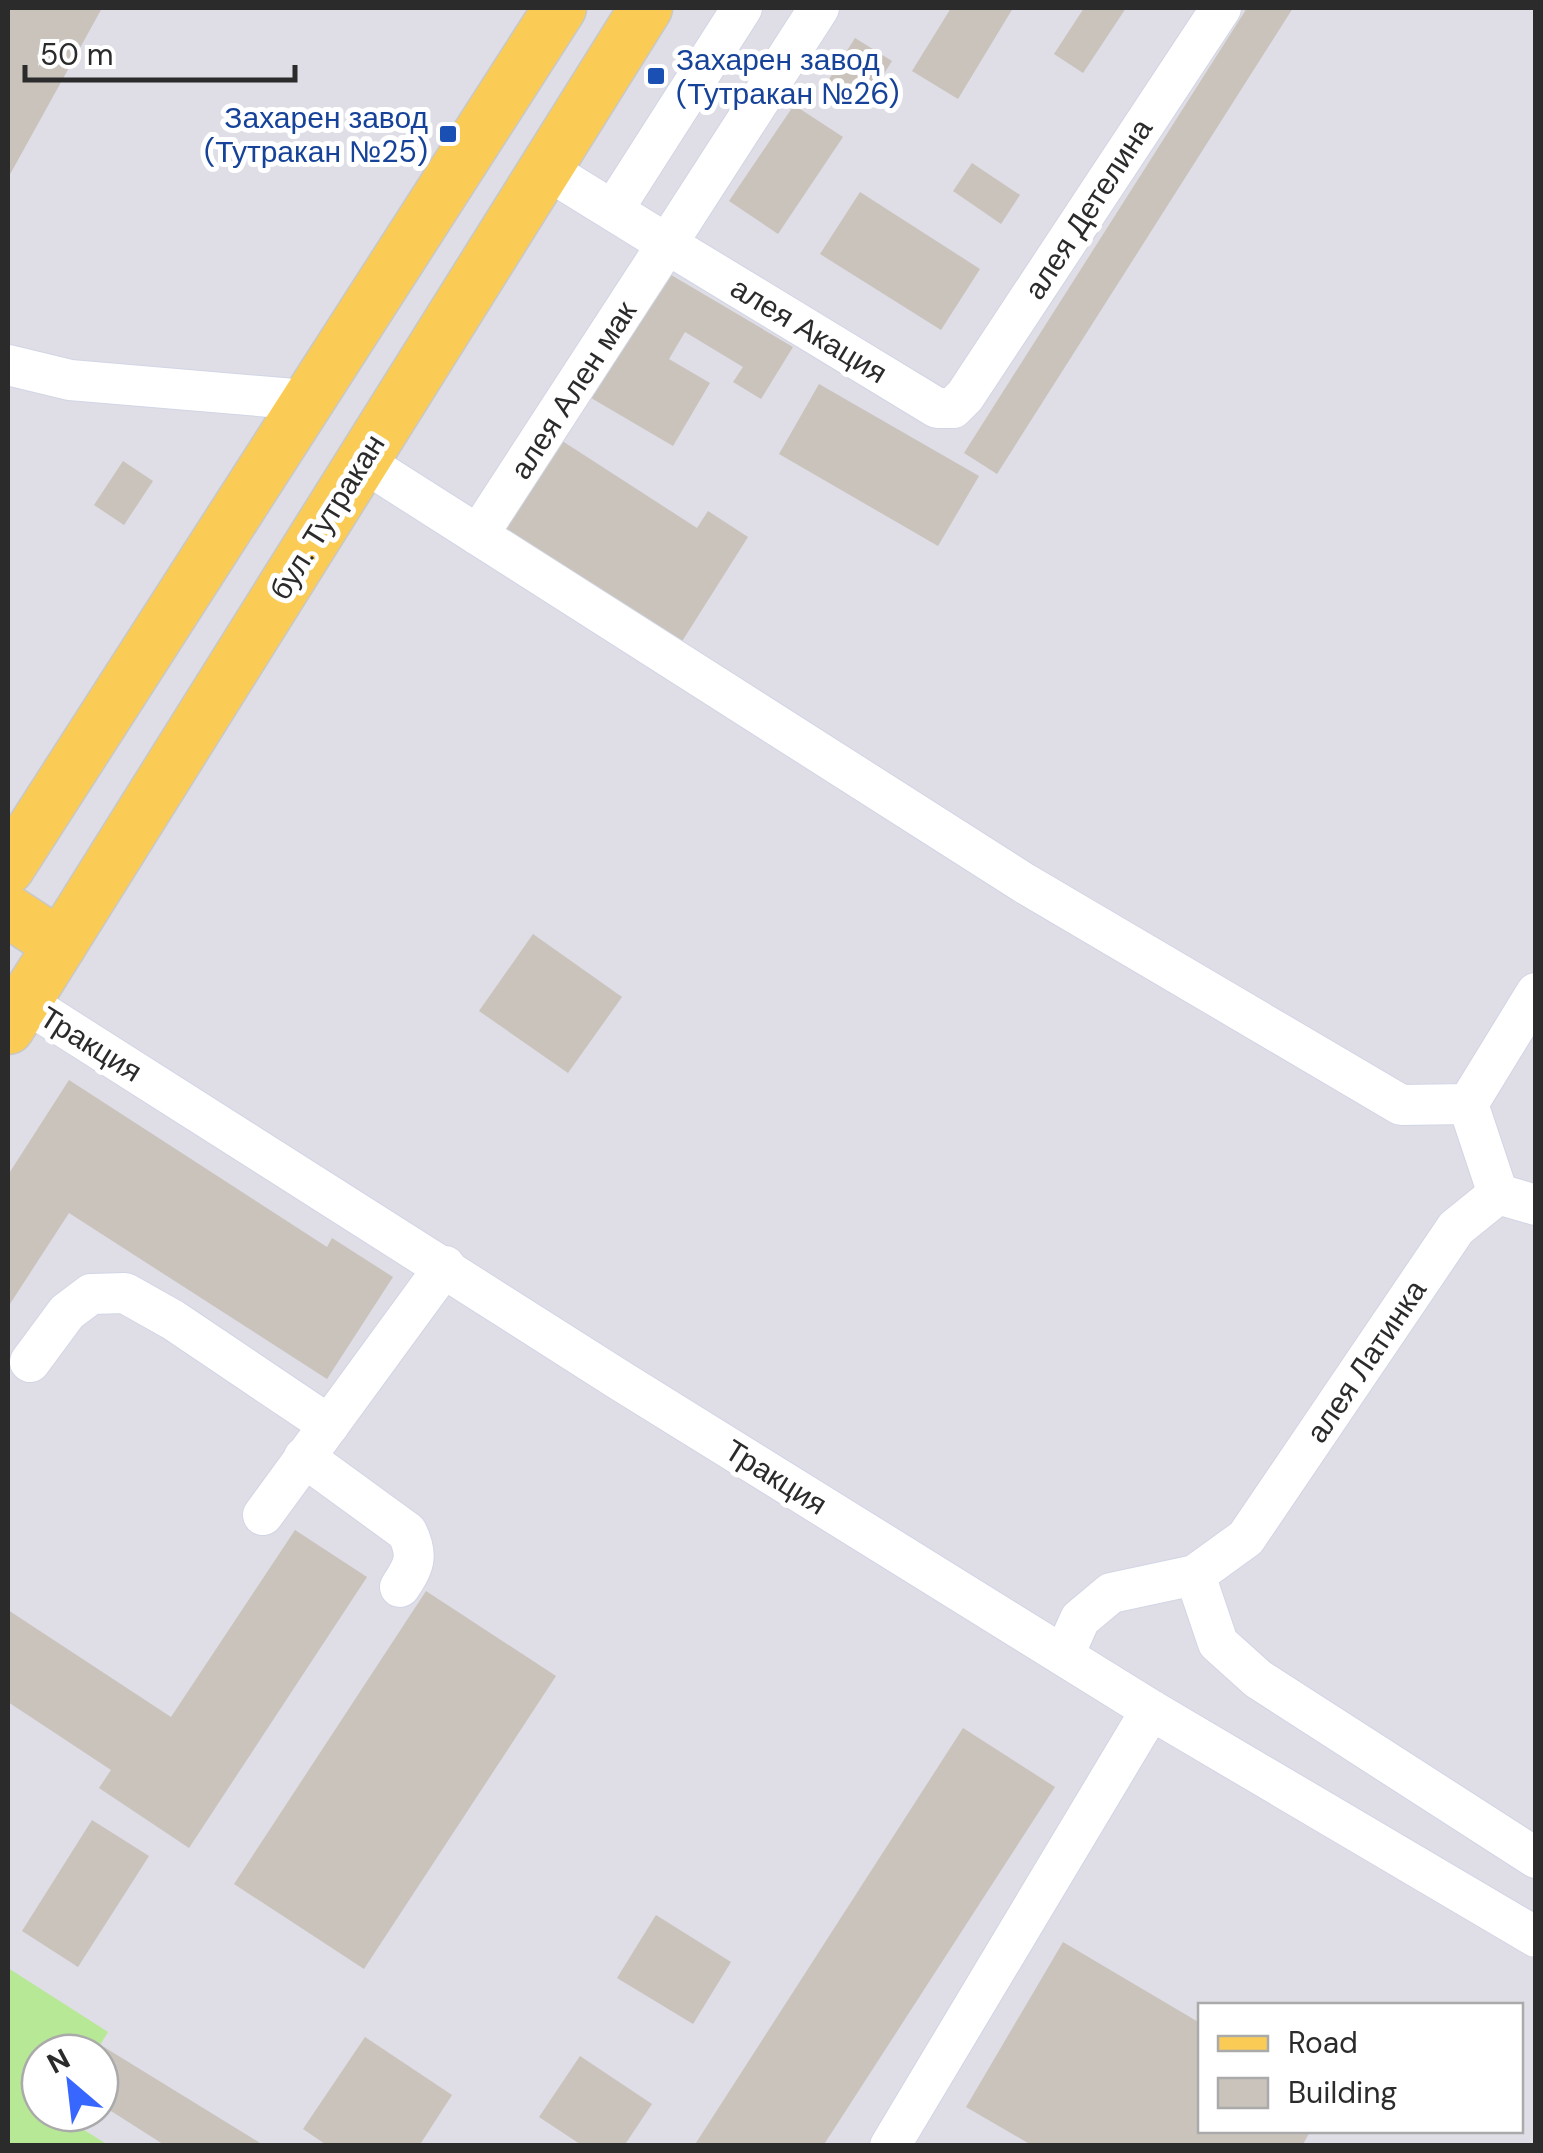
<svg xmlns="http://www.w3.org/2000/svg" width="1543" height="2153" font-family="'DM Sans',sans-serif">
	<style>
		.industrial { fill: #dfdde6; fill-rule: evenodd }
		.green { fill: #b6e895 }
		.building { fill: #c9c3bc }
		.lines { fill: none; stroke-linecap: round; stroke-linejoin: round }
		.minor-casing { stroke: #d1d6e5; stroke-width: 42 }
		.major-casing { stroke: #c8c8c8; stroke-width: 55 }
		.minor { stroke: #fff; stroke-width: 40 }
		.major { stroke: #fbcc55; stroke-width: 52 }
		.transit-dot { fill: #1a4fb4; stroke: #fff; stroke-width: 4 }
		.labels { text-anchor: middle; dominant-baseline: central; stroke-width: 10; stroke-linejoin: round; paint-order: stroke }
		.transit-label { font-size: 30px; fill: #164399; stroke: #fff; text-anchor: start }
		.street-label { font-size: 30px; fill: #2b2b2b; stroke: #fff }
	</style>
	<rect width="100%" height="100%" fill="#eee6dc"/>
	<path class="industrial" d="M 8,8 L 1535,8 L 1535,2145 L 8,2146 ZM 1200,2006 L 1520,2006 L 1520,2130 L 1200,2130 ZM 40,2053 L 100,2053 L 100,2113 L 40,2113 Z"/>
	<path class="green" d="M 8,1968 L 108,2032 L 95,2053 L 40,2053 L 40,2113 L 57,2113 L 108,2145 L 8,2145 Z"/>
	<g class="building">
		<path d="M 8,8 L 102,8 L 8,178 Z"/>
		<path d="M 951,8 L 1013,8 L 958,99 L 912,71 Z"/>
		<path d="M 1084,8 L 1126,8 L 1083,73 L 1054,54 Z"/>
		<path d="M 1247,8 L 1293,8 L 997,474 L 964,453 Z"/>
		<path d="M 855,38 L 892,61 L 865,103 L 828,81 Z"/>
		<path d="M 794,105 L 843,137 L 778,234 L 729,201 Z"/>
		<path d="M 972,163 L 1020,195 L 1001,224 L 953,191 Z"/>
		<path d="M 860,192 L 980,269 L 941,330 L 820,254 Z"/>
		<path d="M 661,269 L 793,347 L 761,399 L 733,382 L 743,367 L 685,332 L 669,359 L 710,383 L 673,446 L 586,395 Z"/>
		<path d="M 819,384 L 979,476 L 938,546 L 779,454 Z"/>
		<path d="M 553,435 L 697,528 L 708,511 L 748,537 L 681,643 L 496,524 Z"/>
		<path d="M 123,461 L 153,481 L 124,525 L 94,505 Z"/>
		<path d="M 533,934 L 622,997 L 568,1073 L 479,1011 Z"/>
		<path d="M 69,1080 L 327,1247 L 332,1238 L 393,1277 L 327,1379 L 69,1213 L 8,1307 L 8,1175 Z"/>
		<path d="M 295,1530 L 367,1577 L 189,1848 L 99,1788 L 111,1770 L 8,1702 L 8,1610 L 171,1717 Z"/>
		<path d="M 426,1591 L 556,1676 L 364,1969 L 234,1884 Z"/>
		<path d="M 963,1728 L 1055,1787 L 823,2146 L 694,2146 Z"/>
		<path d="M 92,1820 L 149,1856 L 78,1967 L 22,1931 Z"/>
		<path d="M 656,1915 L 731,1962 L 693,2024 L 617,1978 Z"/>
		<path d="M 1063,1942 L 1200,2023 L 1200,2130 L 1311,2130 L 1302,2146 L 1033,2146 L 966,2107 Z"/>
		<path d="M 365,2037 L 452,2095 L 419,2146 L 328,2146 L 303,2129 Z"/>
		<path d="M 104,2047 L 265,2146 L 166,2146 L 100,2104 L 100,2053 Z"/>
		<path d="M 580,2056 L 652,2104 L 624,2146 L 583,2146 L 539,2117 Z"/>
	</g>
	<g class="lines">
		<defs>
			<g id="minor">
				<path d="M 544,168 L 667,244 L 819,8"/>
				<path d="M 613,210 L 742,8"/>
				<path d="M 8,365 L 70,380 L 306,400"/>
				<path d="M 362,461 L 1024,883 L 1401,1105 L 1468,1104"/>
				<path d="M 478,535 L 667,244 L 937,408 L 953,408 L 965,396 L 1221,8"/>
				<path d="M 25,1002 L 621,1381 L 1151,1710 L 1536,1937"/>
				<path d="M 1498,1194 L 1456,1228 L 1246,1538 L 1195,1575 L 1218,1643 L 1258,1679 L 1536,1858"/>
				<path d="M 1498,1194 L 1468,1104 L 1536,993"/>
				<path d="M 1498,1194 L 1536,1205"/>
				<path d="M 30,1362 L 67,1312 L 91,1294 L 125,1293 L 173,1320 L 329,1425"/>
				<path d="M 304,1457 L 407,1532 C 419,1556 414,1566 400,1587"/>
				<path d="M 263,1515 L 445,1266"/>
				<path d="M 1064,1655 L 1080,1619 L 1111,1593 L 1195,1575"/>
				<path d="M 890,2146 L 1151,1710"/>
			</g>
			<g id="major">
				<path d="M 8,868 L 560,8"/>
				<path d="M 8,911 L 60,945"/>
				<path d="M 8,1028 L 646,8"/>
			</g>
		</defs>
		<use href="#minor" class="minor-casing"/>
		<use href="#major" class="major-casing"/>
		<use href="#minor" class="minor"/>
		<use href="#major" class="major"/>
	</g>
	<g class="transit-dot">
		<rect x="646" y="66" width="20" height="20" rx="5"/>
		<rect x="438" y="124" width="20" height="20" rx="5"/>
	</g>
	<g class="labels">
		<g class="transit-label">
			<text x="676" y="59">Захарен завод<tspan x="676" dy="34">(Тутракан №26)</tspan></text>
			<text x="428" y="117" text-anchor="end">Захарен завод<tspan x="428" dy="34">(Тутракан №25)</tspan></text>
		</g>
		<g class="street-label">
			<text transform="translate(1088 209) rotate(-57)">алея Детелина</text>
			<text transform="translate(809 330) rotate(31)">алея Акация</text>
			<text transform="translate(573 390) rotate(-57)">алея Ален мак</text>
			<text transform="translate(327 517) rotate(-58)">бул. Тутракан</text>
			<text transform="translate(91 1044) rotate(32)">Тракция</text>
			<text transform="translate(1366 1361) rotate(-56)">алея Латинка</text>
			<text transform="translate(776 1477) rotate(32)">Тракция</text>
		</g>
	</g>
	<rect width="1543" height="2153" fill="none" stroke="#2b2b2b" stroke-width="20"/>
	<rect x="1198" y="2003" width="325" height="130" fill="#ffffff" stroke="#aaaaaa" stroke-width="2.5"/>
	<rect x="1218" y="2036" width="50" height="15" fill="#fbcc55" stroke="#aaaaaa" stroke-width="2.5"/>
	<text x="1288" y="2053" font-size="30" fill="#2b2b2b">Road</text>
	<rect x="1218" y="2078" width="50" height="30" fill="#c9c3bc" stroke="#aaaaaa" stroke-width="2.5"/>
	<text x="1288" y="2103" font-size="30" fill="#2b2b2b">Building</text>
	<g transform="translate(70 2083) rotate(332)"><circle r="48" fill="#ffffff" stroke="#aaaaaa" stroke-width="2.5"/>
	<path d="M0-8L18 38L0 25L-18 38Z" fill="#3867ff"/>
	<text y="-15" font-size="28" font-weight="bold" text-anchor="middle" fill="#2b2b2b">N</text>
	</g>
	<path d="M25 65v15h270v-15" fill="none" stroke="#2b2b2b" stroke-width="5"/>
	<text x="40" y="65" font-size="30" fill="#2b2b2b" stroke="#ffffff" stroke-width="8" paint-order="stroke">50 m</text>
</svg>
